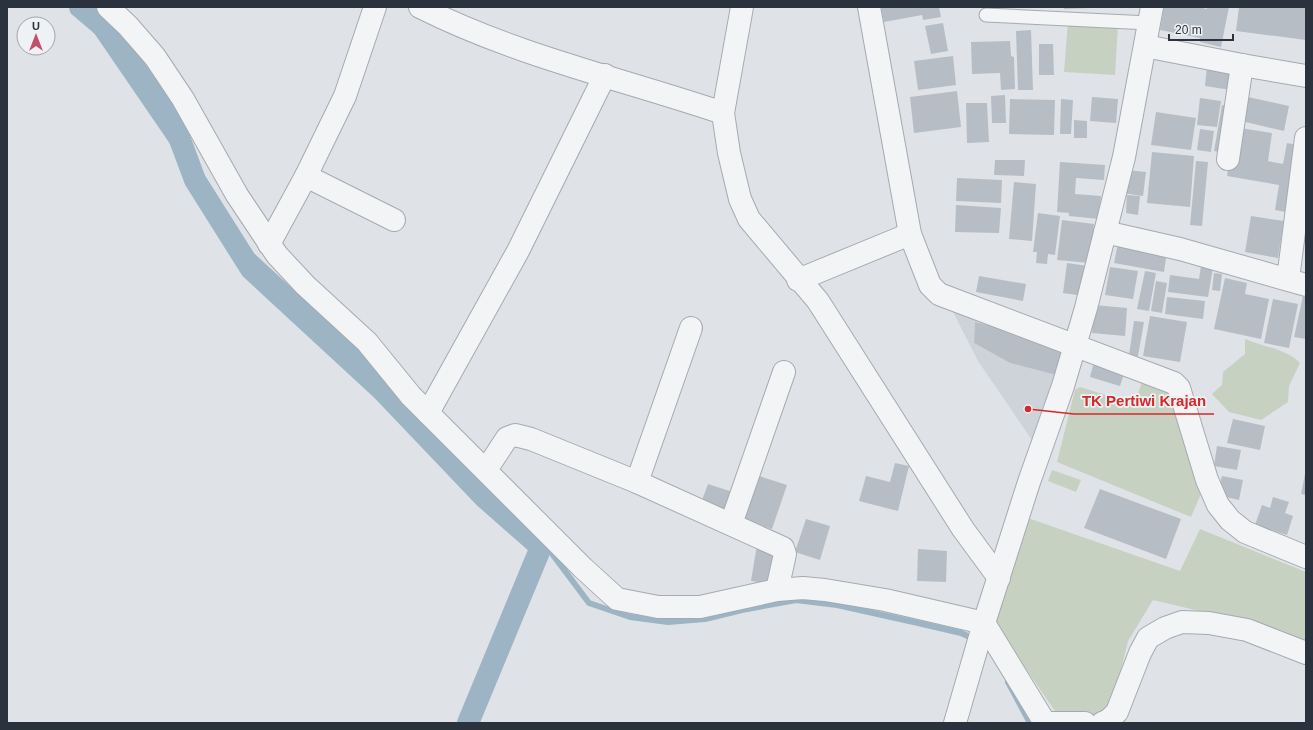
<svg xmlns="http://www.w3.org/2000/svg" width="1313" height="730" font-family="Helvetica,sans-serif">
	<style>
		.built { fill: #ced3d9; fill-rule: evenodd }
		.green { fill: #c6d1c1 }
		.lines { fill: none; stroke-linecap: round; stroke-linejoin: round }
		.stream { stroke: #9db4c5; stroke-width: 6 }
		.canal { stroke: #9db4c5; stroke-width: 22 }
		.building { fill: #b7bdc4 }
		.service-casing { stroke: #a5aab1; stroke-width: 15 }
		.minor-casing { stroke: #a5aab1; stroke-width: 24 }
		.service { stroke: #f2f4f6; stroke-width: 13 }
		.minor { stroke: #f2f4f6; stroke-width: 22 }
		.leader { fill: none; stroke: #d62828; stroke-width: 1.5 }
		.callout-dot { fill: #d62828; stroke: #eff2f5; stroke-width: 1.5 }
		.callout-label { font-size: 15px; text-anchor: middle; font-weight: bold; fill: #d62828; stroke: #eff2f5; stroke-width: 3.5; stroke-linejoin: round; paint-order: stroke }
	</style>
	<rect width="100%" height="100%" fill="#dfe3e7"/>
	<path class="built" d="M 953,312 L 961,312 L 1067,344 L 1034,443 L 978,361 ZM 975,322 L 1064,346 L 1056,375 L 1010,363 L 974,343 Z"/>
	<g class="green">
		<path d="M 1068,21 L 1118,23 L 1115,75 L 1064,72 Z"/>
		<path d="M 1245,339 C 1263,347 1287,349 1300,363 L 1289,386 L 1288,402 L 1261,420 L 1229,412 L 1212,394 L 1222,385 L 1223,372 L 1245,354 Z"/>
		<path d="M 1144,375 L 1173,388 L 1204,487 L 1191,517 L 1057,462 L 1075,390 L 1080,387 L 1135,404 Z"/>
		<path d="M 1052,470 L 1081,480 L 1076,492 L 1048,481 Z"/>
		<path d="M 1025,517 L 1180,571 L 1200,529 L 1306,572 L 1306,655 L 1298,651 L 1284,631 L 1153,600 L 1128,641 L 1108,723 L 1059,717 L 1000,631 L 996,621 Z"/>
	</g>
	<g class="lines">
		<g class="stream">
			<path d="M 73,7 L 95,29 L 247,251 L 352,347 L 412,415 L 520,520"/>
			<path d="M 544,543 L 589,603 L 630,617 L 668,622 L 705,619 L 742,610 L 796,600 L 837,605 L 918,623 L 961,633 L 976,640"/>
			<path d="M 1008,682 L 1030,723"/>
		</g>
		<path class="canal" d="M 80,7 L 107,30 L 173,121 L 195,180 L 251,269 L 382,390 L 484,497 L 541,547 L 468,723"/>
	</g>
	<g class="building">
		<path d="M 881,7 L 939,7 L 941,17 L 923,20 L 922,15 L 884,22 Z"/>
		<path d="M 1064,7 L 1091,7 L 1091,8 L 1064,9 Z"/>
		<path d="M 1164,7 L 1198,7 L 1207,9 L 1207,7 L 1229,7 L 1221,47 L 1200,42 L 1200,38 L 1160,30 Z"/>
		<path d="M 1239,7 L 1306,7 L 1306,40 L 1236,31 Z"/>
		<path d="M 943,23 L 948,51 L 931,54 L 925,26 Z"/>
		<path d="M 1031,30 L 1033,90 L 1018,90 L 1016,31 Z"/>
		<path d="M 1010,41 L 1011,56 L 1014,57 L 1015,89 L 1001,90 L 1000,73 L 972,74 L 971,42 Z"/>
		<path d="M 1039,44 L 1053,44 L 1054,75 L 1039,75 Z"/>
		<path d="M 953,56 L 956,85 L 918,90 L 914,61 Z"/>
		<path d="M 1207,67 L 1234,70 L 1231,90 L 1205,86 Z"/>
		<path d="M 957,91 L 961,127 L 914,133 L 910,97 Z"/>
		<path d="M 1005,95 L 1006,123 L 992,123 L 991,96 Z"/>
		<path d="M 1243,96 L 1289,106 L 1284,131 L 1237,120 Z"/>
		<path d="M 1092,97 L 1118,99 L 1116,123 L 1090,121 Z"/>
		<path d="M 1200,98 L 1221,101 L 1217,127 L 1197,125 Z"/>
		<path d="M 1010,99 L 1055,100 L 1054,135 L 1009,134 Z"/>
		<path d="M 1061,99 L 1073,100 L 1071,134 L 1060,134 Z"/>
		<path d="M 966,103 L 987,103 L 989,142 L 967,143 Z"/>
		<path d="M 1222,105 L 1232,107 L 1224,153 L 1214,151 Z"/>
		<path d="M 1156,112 L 1196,118 L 1191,150 L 1151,145 Z"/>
		<path d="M 1074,120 L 1087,121 L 1087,138 L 1074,138 Z"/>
		<path d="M 1234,127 L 1272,133 L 1268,161 L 1283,164 L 1287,143 L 1302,146 L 1291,213 L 1275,210 L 1279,185 L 1227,176 Z"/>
		<path d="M 1200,129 L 1214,131 L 1211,152 L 1197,150 Z"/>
		<path d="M 1152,152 L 1194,156 L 1190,207 L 1147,203 Z"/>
		<path d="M 995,160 L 1025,160 L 1024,176 L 994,175 Z"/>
		<path d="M 1196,161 L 1208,162 L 1202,226 L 1190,225 Z"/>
		<path d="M 1060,162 L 1105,165 L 1104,180 L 1076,178 L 1075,194 L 1101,196 L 1099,219 L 1069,216 L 1069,213 L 1057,212 Z"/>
		<path d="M 1126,170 L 1146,172 L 1143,196 L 1123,193 Z"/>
		<path d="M 957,178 L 1002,180 L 1001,203 L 956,201 Z"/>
		<path d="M 1014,182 L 1036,184 L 1032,241 L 1009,239 Z"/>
		<path d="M 1127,195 L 1140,196 L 1138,215 L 1126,213 Z"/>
		<path d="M 956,205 L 1001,208 L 999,233 L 955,232 Z"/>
		<path d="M 1038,213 L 1060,216 L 1055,255 L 1048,254 L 1047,264 L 1036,263 L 1037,252 L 1033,252 Z"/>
		<path d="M 1251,216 L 1284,221 L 1278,258 L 1245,252 Z"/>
		<path d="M 1062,220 L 1094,224 L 1090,263 L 1057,260 Z"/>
		<path d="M 1118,243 L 1167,251 L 1164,272 L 1114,263 Z"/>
		<path d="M 1067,263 L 1088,266 L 1084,296 L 1063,293 Z"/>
		<path d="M 1201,266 L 1213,268 L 1208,297 L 1168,292 L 1170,275 L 1199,279 Z"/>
		<path d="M 1110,267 L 1138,271 L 1133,299 L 1105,295 Z"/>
		<path d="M 1145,271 L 1156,273 L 1149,311 L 1137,309 Z"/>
		<path d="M 1214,273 L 1222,274 L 1220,291 L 1212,290 Z"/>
		<path d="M 979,276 L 1026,284 L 1023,301 L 976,292 Z"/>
		<path d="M 1225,278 L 1247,283 L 1245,294 L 1269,299 L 1261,339 L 1214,329 Z"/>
		<path d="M 1156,281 L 1167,283 L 1162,313 L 1151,311 Z"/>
		<path d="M 1303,296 L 1306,297 L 1306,339 L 1294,337 Z"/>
		<path d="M 1167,297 L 1205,301 L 1203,319 L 1165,314 Z"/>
		<path d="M 1273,299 L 1298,304 L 1289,348 L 1264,343 Z"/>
		<path d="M 1094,305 L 1127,308 L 1125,336 L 1092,333 Z"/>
		<path d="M 1150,316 L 1187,322 L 1180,362 L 1143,356 Z"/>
		<path d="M 1134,321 L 1144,322 L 1138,356 L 1129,355 Z"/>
		<path d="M 975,322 L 1064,345 L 1056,375 L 1010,363 L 974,343 Z"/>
		<path d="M 1095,358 L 1126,368 L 1120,386 L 1090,377 Z"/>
		<path d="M 1233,419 L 1265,426 L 1260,450 L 1227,443 Z"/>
		<path d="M 1217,446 L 1241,450 L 1237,470 L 1214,466 Z"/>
		<path d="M 895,463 L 909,466 L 898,511 L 859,501 L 866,476 L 890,482 Z"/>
		<path d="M 753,474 L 787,485 L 772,529 L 738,517 Z"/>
		<path d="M 1305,474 L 1306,474 L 1306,495 L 1301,494 Z"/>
		<path d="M 1222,476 L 1243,480 L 1239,500 L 1217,495 Z"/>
		<path d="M 708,484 L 739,494 L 732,514 L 701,503 Z"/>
		<path d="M 1100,489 L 1181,519 L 1166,559 L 1084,528 Z"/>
		<path d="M 1273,497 L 1289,502 L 1285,513 L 1293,516 L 1287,535 L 1255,525 L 1262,505 L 1270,508 Z"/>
		<path d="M 806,519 L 830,526 L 820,560 L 795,552 Z"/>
		<path d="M 757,545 L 778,548 L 771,584 L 751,581 Z"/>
		<path d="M 918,549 L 947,551 L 946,582 L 917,581 Z"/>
	</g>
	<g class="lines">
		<defs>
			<path id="service" d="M 986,15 L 1149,23"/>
			<g id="minor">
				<path d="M 108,7 L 128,26 L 155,57 L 183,99 L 237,195 L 277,255 L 305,285 L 367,342 L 411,396 L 583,568 L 617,599 L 658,607 L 700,607 L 777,590 L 803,588 L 825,590 L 885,600 L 984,623 L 1045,723"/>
				<path d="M 420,7 C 515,55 622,79 723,113"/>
				<path d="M 742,7 L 723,113 L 729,153 L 740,199 L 749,219 L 818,301 L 963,529 L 999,578"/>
				<path d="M 869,7 L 910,234 L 930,285 L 939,294 L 944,296 L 1174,383 L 1179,388 L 1207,480 L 1218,505 L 1230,520 L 1245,532 L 1306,557"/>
				<path d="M 1145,46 L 1242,65 L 1306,76"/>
				<path d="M 1228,159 L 1242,65"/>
				<path d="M 306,176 L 394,220"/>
				<path d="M 1105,232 L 1180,249 L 1306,285"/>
				<path d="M 269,244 L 306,176 L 345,96 L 375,7"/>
				<path d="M 1288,279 L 1306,138"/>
				<path d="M 798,280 L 910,234"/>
				<path d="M 428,413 L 518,251 L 605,75"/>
				<path d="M 486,470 L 507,438 L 515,435 L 531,439 L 637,482 L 783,548 L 785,554 L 777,590"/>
				<path d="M 637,482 L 691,328"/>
				<path d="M 731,524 L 784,372"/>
				<path d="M 955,723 L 984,623 L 1029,482 L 1063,386 L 1086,308 L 1124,157 L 1152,7"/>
				<path d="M 1051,723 L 1085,723"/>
				<path d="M 1102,723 L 1109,720 L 1117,712 L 1140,653 L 1148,638 L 1165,628 L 1182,622 L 1209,623 L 1247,630 L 1306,653"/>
			</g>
		</defs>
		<use href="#service" class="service-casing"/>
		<use href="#minor" class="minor-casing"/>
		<use href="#service" class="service"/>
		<use href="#minor" class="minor"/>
	</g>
	<path class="leader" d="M1028 409L1074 414H1214"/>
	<circle class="callout-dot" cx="1028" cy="409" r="4"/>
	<g class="callout-label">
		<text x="1144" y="406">TK Pertiwi Krajan</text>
	</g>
	<rect width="1313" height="730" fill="none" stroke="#29323d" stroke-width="16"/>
	<g transform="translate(36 36)"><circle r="19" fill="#eff2f5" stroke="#a0a5ab"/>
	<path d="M0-3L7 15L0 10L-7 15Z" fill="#c34e6a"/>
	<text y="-6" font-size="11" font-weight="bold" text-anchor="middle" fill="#29323d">U</text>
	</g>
	<path d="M1169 34v6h64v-6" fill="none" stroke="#29323d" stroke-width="2"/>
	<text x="1175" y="34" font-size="12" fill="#29323d" stroke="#eff2f5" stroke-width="3" paint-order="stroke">20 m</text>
</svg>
